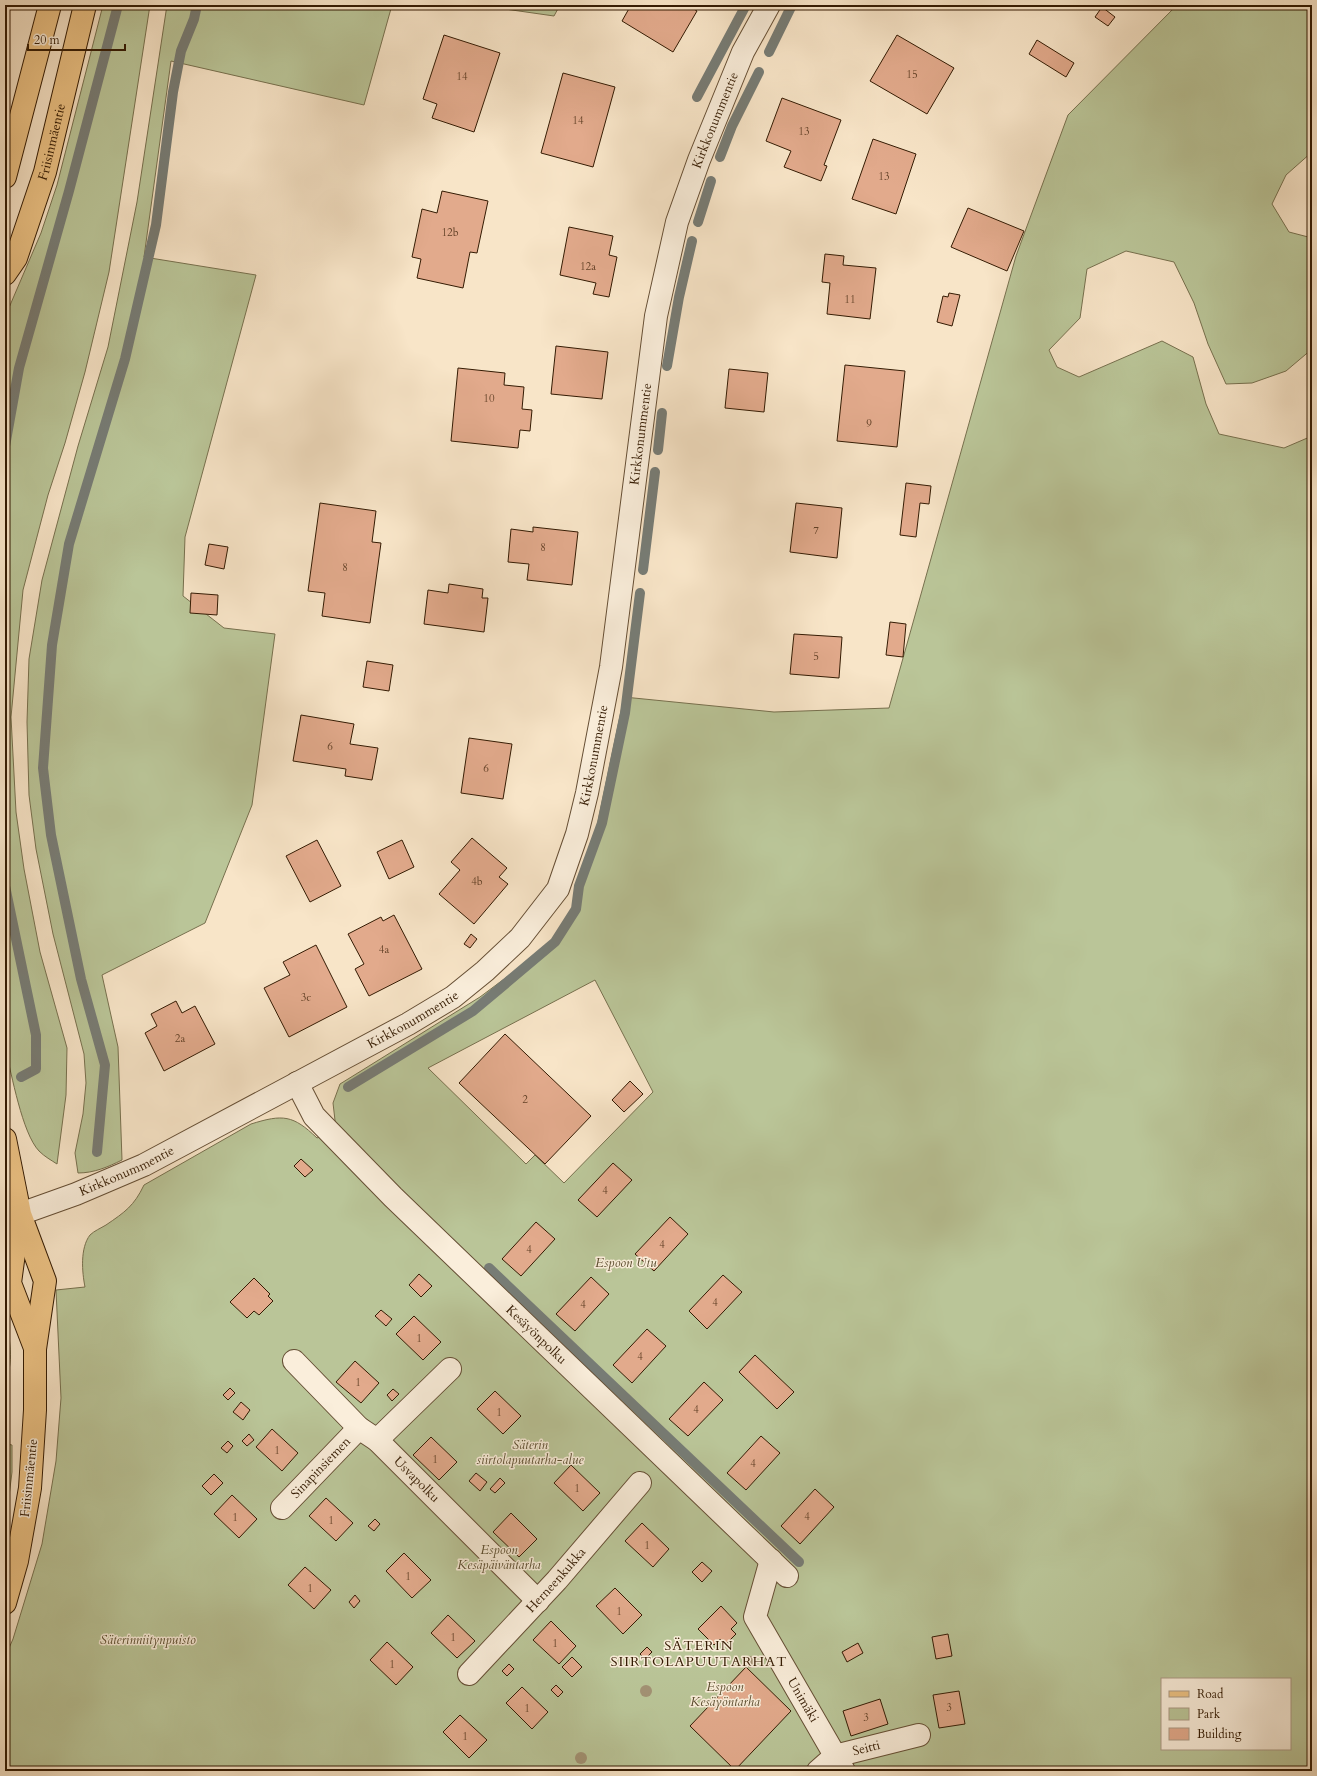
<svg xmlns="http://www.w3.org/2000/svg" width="1317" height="1776" font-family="Cardo,serif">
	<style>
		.green { fill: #bac598; stroke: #77704e; fill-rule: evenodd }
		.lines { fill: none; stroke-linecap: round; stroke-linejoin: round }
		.stream { stroke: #777c75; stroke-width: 10 }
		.building { fill: #e2aa8c; stroke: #341b03 }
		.minor-casing { stroke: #654e34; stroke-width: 24 }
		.major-casing { stroke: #341b03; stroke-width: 24 }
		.minor { stroke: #faeedb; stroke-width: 22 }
		.major { stroke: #ecc284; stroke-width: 22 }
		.tree { fill: #a29274 }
		.labels { text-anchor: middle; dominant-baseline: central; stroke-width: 3; stroke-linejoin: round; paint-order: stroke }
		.number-label { font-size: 11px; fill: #603f25 }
		.street-label { font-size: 13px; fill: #341b03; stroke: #faeedb }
		.park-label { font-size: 13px; font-style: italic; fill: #5c4e30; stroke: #faeedb }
		.neighbourhood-label { font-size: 14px; letter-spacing: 1px; fill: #341b03; stroke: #faeedb }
	</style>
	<rect width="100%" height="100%" fill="#f8e5c8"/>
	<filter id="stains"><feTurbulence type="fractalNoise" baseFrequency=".005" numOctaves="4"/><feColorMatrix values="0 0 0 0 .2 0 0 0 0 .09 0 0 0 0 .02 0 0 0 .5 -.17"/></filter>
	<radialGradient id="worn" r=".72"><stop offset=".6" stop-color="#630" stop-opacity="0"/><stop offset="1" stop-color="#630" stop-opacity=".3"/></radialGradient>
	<g class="green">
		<path d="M 5,5 L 11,5 L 5,29 Z"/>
		<path d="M 103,5 L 150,5 L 109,272 L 85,372 L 65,443 L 48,495 L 23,590 L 11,717 L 16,812 L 24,869 L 40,952 L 67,1048 L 66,1095 L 57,1164 C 51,1160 45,1157 39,1151 C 22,1133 12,1075 5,1048 L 5,317 L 41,233 L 57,185 Z"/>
		<path d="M 167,5 L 392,5 L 364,105 L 171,61 L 144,257 L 256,275 L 185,537 L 183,596 L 224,628 L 275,634 L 252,805 L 205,923 L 102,975 L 118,1047 L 122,1160 C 108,1167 94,1173 78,1173 L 75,1153 L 83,1114 L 86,1083 L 84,1054 L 53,934 L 36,849 L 29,795 L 27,722 L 29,659 L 42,580 L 78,446 L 108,347 L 137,202 Z"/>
		<path d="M 477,5 L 560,5 L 554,16 Z"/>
		<path d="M 1177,5 L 1312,5 L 1312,152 L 1286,175 L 1272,204 L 1289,232 L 1312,238 L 1312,349 L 1286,371 L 1252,383 L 1226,384 L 1208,344 L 1194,303 L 1174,262 L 1126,251 L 1087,269 L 1080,318 L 1049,350 L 1057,367 L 1079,377 L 1162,341 L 1193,357 L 1206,404 L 1219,434 L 1284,448 L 1312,436 L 1312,1771 L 5,1771 L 5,1657 L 13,1639 L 42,1544 L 56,1461 L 61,1398 L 56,1290 L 85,1287 C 82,1272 80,1248 90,1235 C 94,1231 101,1228 106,1225 C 125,1212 134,1206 144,1185 L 251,1124 C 283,1114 293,1115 317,1138 L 336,1129 L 333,1103 L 340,1084 L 480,997 L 547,947 L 574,908 L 578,881 L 592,850 L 624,697 L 774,712 L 889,708 L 1016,256 L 1068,115 ZM 595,980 L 653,1092 L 564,1183 L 535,1155 L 526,1164 L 428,1068 ZM 1162,1679 L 1290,1679 L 1290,1749 L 1162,1749 Z"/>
		<path d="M 5,1306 C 7,1330 16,1360 5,1382 Z"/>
		<path d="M 7,1444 L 12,1445 L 12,1472 L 5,1528 Z"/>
	</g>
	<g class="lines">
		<g class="stream">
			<path d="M 769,52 L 792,5"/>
			<path d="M 697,97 L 746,5"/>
			<path d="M 720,157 L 732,126 L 759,72"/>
			<path d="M 698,222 L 711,181"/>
			<path d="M 667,366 L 679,297 L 692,241"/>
			<path d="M 5,446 L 19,368 L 69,191 L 118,5"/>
			<path d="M 658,450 L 662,413"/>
			<path d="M 643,570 L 655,472"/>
			<path d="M 5,886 L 36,1035 L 36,1069 L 21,1077"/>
			<path d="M 348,1087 L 473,1011 L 555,942 L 576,909 L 579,886 L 602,823 L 625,713 L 640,593"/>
			<path d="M 97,1152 L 105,1065 L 81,979 L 51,835 L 43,768 L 52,645 L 69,544 L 125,359 L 156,225 L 173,92 L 181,51 L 194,19 L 197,5"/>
			<path d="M 489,1268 L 799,1562"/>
		</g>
	</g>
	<g class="building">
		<path d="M 631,5 L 687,5 L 697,11 L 673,52 L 622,21 Z"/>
		<path d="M 958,5 L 967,5 L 964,9 Z"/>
		<path d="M 1102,7 L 1115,17 L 1108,26 L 1095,17 Z"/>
		<path d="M 444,35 L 500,53 L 474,132 L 432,118 L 437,104 L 423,99 Z"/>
		<path d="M 897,35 L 954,68 L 927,114 L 870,81 Z"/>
		<path d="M 1037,40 L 1074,63 L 1066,77 L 1029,54 Z"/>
		<path d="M 563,73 L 615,87 L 593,167 L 541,153 Z"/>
		<path d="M 782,98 L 841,120 L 824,165 L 827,166 L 821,181 L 784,167 L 791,151 L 766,141 Z"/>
		<path d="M 873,139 L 916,154 L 896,214 L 852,199 Z"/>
		<path d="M 442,191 L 488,201 L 477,253 L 470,252 L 463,288 L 417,278 L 421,259 L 412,257 L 422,209 L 437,213 Z"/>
		<path d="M 968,208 L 1024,231 L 1007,271 L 951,247 Z"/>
		<path d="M 569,227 L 613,236 L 609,255 L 617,257 L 609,297 L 593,294 L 596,283 L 560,275 Z"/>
		<path d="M 825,254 L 844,256 L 843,265 L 876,268 L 870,319 L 827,314 L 830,283 L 822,282 Z"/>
		<path d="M 949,293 L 960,295 L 952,326 L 937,322 L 943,296 L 948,297 Z"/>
		<path d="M 556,346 L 608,352 L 602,399 L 551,394 Z"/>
		<path d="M 845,365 L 905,371 L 897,447 L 837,441 Z"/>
		<path d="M 458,368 L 505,373 L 504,385 L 524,387 L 522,409 L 532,410 L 530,431 L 520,430 L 518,448 L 451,441 Z"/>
		<path d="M 729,369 L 768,373 L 764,412 L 725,408 Z"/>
		<path d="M 906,483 L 931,486 L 929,504 L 920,503 L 916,537 L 900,535 Z"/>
		<path d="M 320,503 L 376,511 L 372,542 L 381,543 L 370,623 L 322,616 L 325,593 L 308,591 Z"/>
		<path d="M 796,503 L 842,508 L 837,558 L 790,552 Z"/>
		<path d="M 533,527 L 578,532 L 572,585 L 527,580 L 529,564 L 508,562 L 511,529 L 533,532 Z"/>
		<path d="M 209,544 L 228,547 L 224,569 L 205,565 Z"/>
		<path d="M 449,584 L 483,589 L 482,598 L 488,598 L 484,632 L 424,624 L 428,590 L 448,593 Z"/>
		<path d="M 191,593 L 218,595 L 217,615 L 190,613 Z"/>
		<path d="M 890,622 L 906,624 L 903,657 L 886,655 Z"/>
		<path d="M 794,634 L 842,637 L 839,678 L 790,674 Z"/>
		<path d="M 367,661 L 393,665 L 389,691 L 363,687 Z"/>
		<path d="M 301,715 L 354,724 L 350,744 L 378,748 L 372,780 L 345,776 L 346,769 L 293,761 Z"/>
		<path d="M 469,738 L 512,744 L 503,799 L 461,793 Z"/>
		<path d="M 472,838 L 507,868 L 499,877 L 508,884 L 474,924 L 439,894 L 460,870 L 451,862 Z"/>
		<path d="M 317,840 L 341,886 L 310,902 L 286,856 Z"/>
		<path d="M 402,840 L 414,867 L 389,879 L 377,852 Z"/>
		<path d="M 394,915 L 422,969 L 369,996 L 355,969 L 364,964 L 348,934 L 381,917 L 383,921 Z"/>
		<path d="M 471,934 L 477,939 L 470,948 L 464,944 Z"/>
		<path d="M 316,945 L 347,1007 L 289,1037 L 264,988 L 290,975 L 283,962 Z"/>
		<path d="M 176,1001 L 182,1013 L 195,1006 L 215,1044 L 164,1071 L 145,1033 L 157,1026 L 151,1014 Z"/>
		<path d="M 505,1034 L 591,1116 L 545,1164 L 459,1083 Z"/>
		<path d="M 630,1081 L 643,1094 L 624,1112 L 612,1100 Z"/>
		<path d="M 301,1159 L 313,1170 L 305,1177 L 294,1166 Z"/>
		<path d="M 613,1163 L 632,1180 L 597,1217 L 578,1200 Z"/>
		<path d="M 670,1217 L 688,1234 L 654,1271 L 635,1254 Z"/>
		<path d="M 536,1222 L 555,1239 L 521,1276 L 502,1259 Z"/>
		<path d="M 419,1274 L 432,1286 L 421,1297 L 409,1285 Z"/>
		<path d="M 723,1275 L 742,1292 L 707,1329 L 689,1311 Z"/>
		<path d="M 591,1277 L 609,1294 L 575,1331 L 556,1314 Z"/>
		<path d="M 254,1278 L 270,1294 L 268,1296 L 273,1301 L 259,1315 L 254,1311 L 247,1318 L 230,1302 Z"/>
		<path d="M 381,1310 L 392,1319 L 386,1326 L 375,1316 Z"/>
		<path d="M 414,1316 L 441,1342 L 423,1360 L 396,1334 Z"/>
		<path d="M 647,1329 L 666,1346 L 632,1383 L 613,1365 Z"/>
		<path d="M 755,1355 L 794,1392 L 777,1409 L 739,1372 Z"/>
		<path d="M 355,1361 L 379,1383 L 361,1403 L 336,1382 Z"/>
		<path d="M 704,1382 L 723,1400 L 688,1436 L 669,1419 Z"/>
		<path d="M 230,1388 L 235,1393 L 228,1400 L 223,1395 Z"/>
		<path d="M 393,1389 L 399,1394 L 392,1401 L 387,1395 Z"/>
		<path d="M 495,1391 L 521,1416 L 503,1434 L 477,1409 Z"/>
		<path d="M 241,1402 L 250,1410 L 243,1420 L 233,1412 Z"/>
		<path d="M 272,1429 L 298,1453 L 282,1471 L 256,1447 Z"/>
		<path d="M 249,1434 L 254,1440 L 247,1446 L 242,1441 Z"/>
		<path d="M 761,1436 L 780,1453 L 746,1490 L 727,1473 Z"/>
		<path d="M 431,1437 L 457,1462 L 439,1480 L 413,1455 Z"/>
		<path d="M 228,1441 L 233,1446 L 227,1453 L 221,1448 Z"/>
		<path d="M 571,1465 L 600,1493 L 583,1511 L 554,1483 Z"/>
		<path d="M 476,1473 L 487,1482 L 480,1491 L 469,1481 Z"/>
		<path d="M 214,1474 L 223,1483 L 211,1495 L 202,1486 Z"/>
		<path d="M 500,1478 L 505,1483 L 495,1493 L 490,1489 Z"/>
		<path d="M 815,1489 L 834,1507 L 800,1544 L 781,1526 Z"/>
		<path d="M 232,1495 L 257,1519 L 239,1538 L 214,1514 Z"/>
		<path d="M 326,1498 L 353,1523 L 336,1541 L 309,1516 Z"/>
		<path d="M 511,1513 L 537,1539 L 519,1557 L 493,1532 Z"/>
		<path d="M 375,1519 L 380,1524 L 374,1531 L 368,1526 Z"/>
		<path d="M 642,1523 L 669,1549 L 653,1567 L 625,1541 Z"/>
		<path d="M 404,1553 L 431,1580 L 412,1598 L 386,1571 Z"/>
		<path d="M 702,1562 L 712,1571 L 702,1582 L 692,1572 Z"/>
		<path d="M 305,1567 L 331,1590 L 314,1609 L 288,1585 Z"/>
		<path d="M 615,1588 L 642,1615 L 623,1634 L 596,1606 Z"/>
		<path d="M 355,1595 L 360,1601 L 354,1608 L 349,1602 Z"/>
		<path d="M 721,1606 L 737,1623 L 731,1629 L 736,1634 L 725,1645 L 720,1639 L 714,1645 L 698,1629 Z"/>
		<path d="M 448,1615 L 475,1641 L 457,1658 L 431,1633 Z"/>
		<path d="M 551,1621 L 576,1646 L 559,1664 L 533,1640 Z"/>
		<path d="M 948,1634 L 952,1656 L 936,1659 L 932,1637 Z"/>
		<path d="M 387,1642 L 413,1667 L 396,1685 L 370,1660 Z"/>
		<path d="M 858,1643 L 863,1653 L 847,1662 L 842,1652 Z"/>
		<path d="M 647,1647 L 652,1652 L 645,1659 L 640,1654 Z"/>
		<path d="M 572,1657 L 582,1667 L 572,1677 L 562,1667 Z"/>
		<path d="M 509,1664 L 514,1669 L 507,1676 L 502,1671 Z"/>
		<path d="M 746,1667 L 791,1711 L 735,1770 L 690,1726 Z"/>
		<path d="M 556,1685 L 563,1692 L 558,1697 L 551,1690 Z"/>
		<path d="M 522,1687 L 548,1712 L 532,1729 L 506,1703 Z"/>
		<path d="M 959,1691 L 965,1724 L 939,1728 L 933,1695 Z"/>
		<path d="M 880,1699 L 888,1724 L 851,1736 L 843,1711 Z"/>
		<path d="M 460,1715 L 487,1740 L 469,1758 L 443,1732 Z"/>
	</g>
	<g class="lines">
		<defs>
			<g id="minor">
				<path id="s1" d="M 297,1083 L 314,1116 L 393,1197 L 787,1576"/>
				<path id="s2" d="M 20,1214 L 76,1194 L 144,1165 L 408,1024 L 453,997 L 485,971 L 520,938 L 558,889 L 577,834 L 587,793 L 611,667 L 656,316 L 677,222 L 699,160 L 743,52 L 769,5"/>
				<path id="s3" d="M 294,1361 L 359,1428 L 377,1440 L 538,1601"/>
				<path d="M 377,1440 L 450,1369"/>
				<path id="s4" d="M 282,1508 L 359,1428"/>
				<path id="s5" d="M 771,1560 L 755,1617 L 844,1771"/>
				<path id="s6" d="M 469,1674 L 557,1580 L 640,1483"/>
				<path id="s7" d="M 818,1771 L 835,1756 L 919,1735"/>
			</g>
			<g id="major">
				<path d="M 5,177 L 50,5"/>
				<path id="s8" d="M 5,274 L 16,258 L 45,172 L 85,5"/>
				<path d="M 5,1139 L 20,1214 L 45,1281 L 35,1349 L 35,1410 L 30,1488 L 17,1561 L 5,1603"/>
				<path d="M 19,1216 L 10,1283 L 35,1348"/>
			</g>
		</defs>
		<use href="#minor" class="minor-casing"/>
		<use href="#major" class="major-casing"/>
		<use href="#minor" class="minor"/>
		<use href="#major" class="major"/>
	</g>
	<g class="tree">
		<circle cx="751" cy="1662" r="6"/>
		<circle cx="646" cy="1691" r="6"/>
		<circle cx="581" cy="1758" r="6"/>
	</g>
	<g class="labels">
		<g class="number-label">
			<text x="912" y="74">15</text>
			<text x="462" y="76">14</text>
			<text x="578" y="120">14</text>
			<text x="804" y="131">13</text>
			<text x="884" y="176">13</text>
			<text x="450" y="232">12b</text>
			<text x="588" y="266">12a</text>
			<text x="850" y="299">11</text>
			<text x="489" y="398">10</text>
			<text x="869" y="423">9</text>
			<text x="816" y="530">7</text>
			<text x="543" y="547">8</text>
			<text x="345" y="567">8</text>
			<text x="816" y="656">5</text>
			<text x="330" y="746">6</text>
			<text x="486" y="768">6</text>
			<text x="477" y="881">4b</text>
			<text x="384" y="949">4a</text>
			<text x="306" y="997">3c</text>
			<text x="180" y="1038">2a</text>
			<text x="525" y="1099">2</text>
			<text x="605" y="1190">4</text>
			<text x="662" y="1244">4</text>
			<text x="529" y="1249">4</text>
			<text x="715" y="1302">4</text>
			<text x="583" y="1304">4</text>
			<text x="419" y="1338">1</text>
			<text x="640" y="1356">4</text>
			<text x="358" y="1382">1</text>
			<text x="696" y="1409">4</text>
			<text x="499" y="1412">1</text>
			<text x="277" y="1450">1</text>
			<text x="435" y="1459">1</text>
			<text x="753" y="1463">4</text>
			<text x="577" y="1488">1</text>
			<text x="807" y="1516">4</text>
			<text x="235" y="1517">1</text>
			<text x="331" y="1520">1</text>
			<text x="647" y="1545">1</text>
			<text x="408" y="1576">1</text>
			<text x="310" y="1588">1</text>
			<text x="619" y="1611">1</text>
			<text x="453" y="1637">1</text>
			<text x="555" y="1643">1</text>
			<text x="392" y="1664">1</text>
			<text x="949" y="1707">3</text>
			<text x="527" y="1708">1</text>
			<text x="866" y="1717">3</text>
			<text x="465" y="1736">1</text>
		</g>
		<g class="street-label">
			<text stroke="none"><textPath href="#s2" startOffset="1424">Kirkkonummentie</textPath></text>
			<text stroke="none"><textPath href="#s8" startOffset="141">Friisinmäentie</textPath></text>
			<text stroke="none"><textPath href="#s2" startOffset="1100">Kirkkonummentie</textPath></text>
			<text stroke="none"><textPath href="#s2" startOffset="775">Kirkkonummentie</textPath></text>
			<text stroke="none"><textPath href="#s2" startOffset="439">Kirkkonummentie</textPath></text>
			<text stroke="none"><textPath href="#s2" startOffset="115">Kirkkonummentie</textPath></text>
			<text stroke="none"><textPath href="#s1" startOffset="349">Kesäyönpolku</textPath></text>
			<text stroke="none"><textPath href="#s4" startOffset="56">Sinapinsiemen</textPath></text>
			<text transform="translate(29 1478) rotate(-84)">Friisinmäentie</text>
			<text stroke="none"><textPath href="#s3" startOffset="171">Usvapolku</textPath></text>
			<text stroke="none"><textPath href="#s6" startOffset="128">Herneenkukka</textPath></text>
			<text stroke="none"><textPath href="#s5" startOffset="155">Unimäki</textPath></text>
			<text stroke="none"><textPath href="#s7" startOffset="55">Seitti</textPath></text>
		</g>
		<g class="park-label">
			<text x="626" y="1263">Espoon Utu</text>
			<text x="530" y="1445">Säterin<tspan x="530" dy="15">siirtolapuutarha-alue</tspan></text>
			<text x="499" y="1550">Espoon<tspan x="499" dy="15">Kesäpäiväntarha</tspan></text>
			<text x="148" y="1640">Säterinniitynpuisto</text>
			<text x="725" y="1687">Espoon<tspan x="725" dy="15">Kesäyöntarha</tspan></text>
		</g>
		<g class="neighbourhood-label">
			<text x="699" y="1645">SÄTERIN<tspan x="699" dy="16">SIIRTOLAPUUTARHAT</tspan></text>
		</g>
	</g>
	<rect width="1317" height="1776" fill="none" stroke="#f8e5c8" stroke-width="20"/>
	<rect x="6" y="6" width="1305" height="1764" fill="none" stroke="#341b03" stroke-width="2"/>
	<rect x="10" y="10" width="1297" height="1756" fill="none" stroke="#341b03"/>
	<rect x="1161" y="1678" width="130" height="72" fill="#faeedb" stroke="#ab9a85"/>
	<rect x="1169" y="1691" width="20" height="6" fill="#ecc284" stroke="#ab9a85"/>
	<text x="1197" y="1698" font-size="12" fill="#341b03">Road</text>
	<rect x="1169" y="1708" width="20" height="12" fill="#bac598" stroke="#ab9a85"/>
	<text x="1197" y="1718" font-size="12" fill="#341b03">Park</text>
	<rect x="1169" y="1728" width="20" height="12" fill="#e2aa8c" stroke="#ab9a85"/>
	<text x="1197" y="1738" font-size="12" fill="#341b03">Building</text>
	<path d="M28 44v6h97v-6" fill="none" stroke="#341b03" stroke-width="2"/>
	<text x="34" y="44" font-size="12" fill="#341b03" stroke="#faeedb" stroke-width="3" paint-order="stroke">20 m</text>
	<rect width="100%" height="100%" filter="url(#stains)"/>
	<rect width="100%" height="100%" fill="url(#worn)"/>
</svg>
